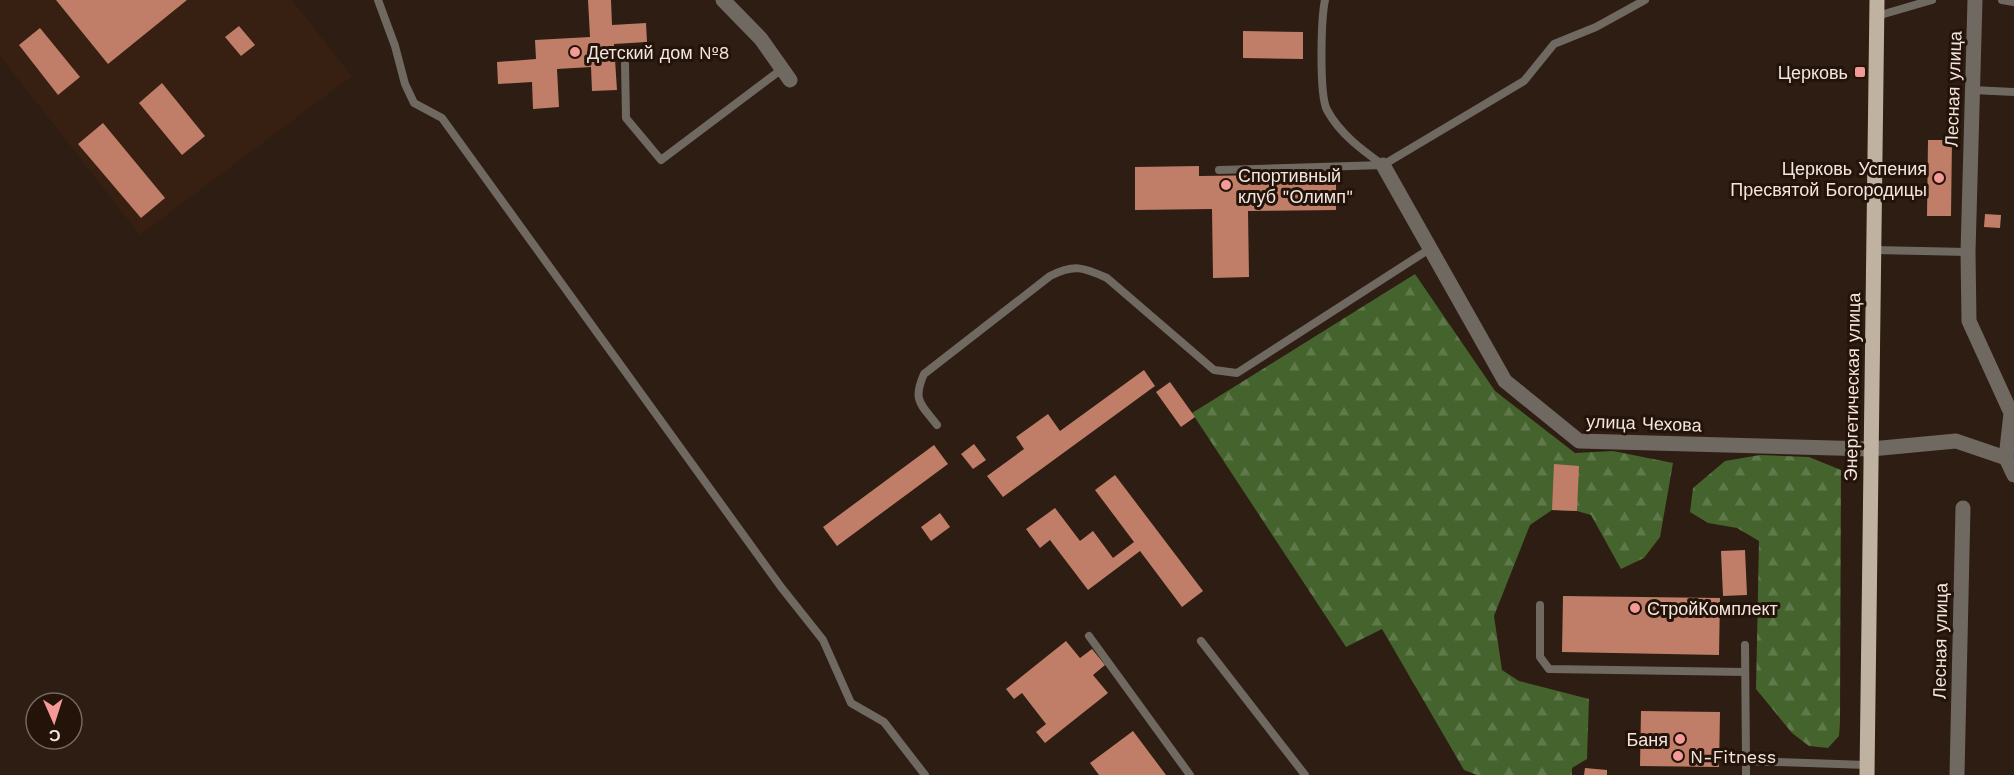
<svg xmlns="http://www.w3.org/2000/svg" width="2014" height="775" font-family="'Work Sans',sans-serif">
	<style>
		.built { fill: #372012 }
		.forest { fill: url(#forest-firs) }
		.building { fill: #c07e68 }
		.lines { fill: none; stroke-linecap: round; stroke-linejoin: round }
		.lane { stroke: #6f6961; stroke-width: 8 }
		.street { stroke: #6f6961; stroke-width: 15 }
		.primary { stroke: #bfb2a1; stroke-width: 15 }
		.poi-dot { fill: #f59b97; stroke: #231309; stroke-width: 2 }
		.labels { text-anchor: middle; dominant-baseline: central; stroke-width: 6; stroke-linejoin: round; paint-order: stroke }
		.poi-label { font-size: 18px; fill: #f2e6df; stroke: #231309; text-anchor: start }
		.street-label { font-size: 18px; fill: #f2e6df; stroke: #231309 }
	</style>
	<defs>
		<pattern id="forest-firs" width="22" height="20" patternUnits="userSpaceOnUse" patternTransform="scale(1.5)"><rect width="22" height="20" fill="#44632d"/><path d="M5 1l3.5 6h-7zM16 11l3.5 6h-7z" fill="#5f794b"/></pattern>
	</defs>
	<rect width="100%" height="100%" fill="#2d1d12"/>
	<path class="built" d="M 0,0 L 292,0 L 352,76 L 140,235 L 0,56 Z"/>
	<g class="forest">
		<path d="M 1415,274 L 1495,391 L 1575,453 L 1613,451 L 1673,463 L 1660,537 L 1644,558 L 1621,569 L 1591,515 L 1577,511 L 1552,510 L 1530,525 L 1494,616 L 1502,670 L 1519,681 L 1589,699 L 1587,759 L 1572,768 L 1572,775 L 1477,775 L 1464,770 L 1382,629 L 1346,647 L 1192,413 Z"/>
		<path d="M 1760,455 L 1809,457 L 1841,470 L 1840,723 L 1839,736 L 1828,748 L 1809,746 L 1792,733 L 1756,689 L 1759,541 L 1737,528 L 1708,523 L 1690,512 L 1693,488 L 1725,461 Z"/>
	</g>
	<g class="building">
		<path d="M 56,0 L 187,0 L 108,64 Z"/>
		<path d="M 588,0 L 611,0 L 612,25 L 646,23 L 647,42 L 614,44 L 617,90 L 592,91 L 591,67 L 557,69 L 559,107 L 533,109 L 532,82 L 498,84 L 497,62 L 536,59 L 535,40 L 590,37 Z"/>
		<path d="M 239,26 L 255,45 L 241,56 L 225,37 Z"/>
		<path d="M 40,28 L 80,77 L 58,95 L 19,45 Z"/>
		<path d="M 1243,31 L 1303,32 L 1303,59 L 1243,58 Z"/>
		<path d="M 162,83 L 205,136 L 182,155 L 139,103 Z"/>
		<path d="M 103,123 L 165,198 L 141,218 L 78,144 Z"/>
		<path d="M 1928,140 L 1952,140 L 1951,216 L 1927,216 Z"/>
		<path d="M 1199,166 L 1199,176 L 1336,174 L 1336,210 L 1248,211 L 1249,277 L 1213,278 L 1212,209 L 1135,210 L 1135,167 Z"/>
		<path d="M 1985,214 L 2001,215 L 2000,228 L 1984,227 Z"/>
		<path d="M 1144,370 L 1155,386 L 1003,497 L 987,476 L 1024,449 L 1016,437 L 1048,414 L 1060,431 Z"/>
		<path d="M 1170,382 L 1195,417 L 1181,427 L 1156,392 Z"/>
		<path d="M 974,444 L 986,460 L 973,469 L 961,454 Z"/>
		<path d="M 934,445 L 948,464 L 837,546 L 823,527 Z"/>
		<path d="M 1554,464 L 1579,466 L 1577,511 L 1552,510 Z"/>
		<path d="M 1115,475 L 1203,591 L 1182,607 L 1140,551 L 1088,590 L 1050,540 L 1040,548 L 1026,529 L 1055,508 L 1080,541 L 1093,531 L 1113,558 L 1134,542 L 1095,490 Z"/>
		<path d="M 940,513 L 950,527 L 931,541 L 921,527 Z"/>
		<path d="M 1745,550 L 1747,595 L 1723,596 L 1721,551 Z"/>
		<path d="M 1563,596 L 1720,598 L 1719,655 L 1562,652 Z"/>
		<path d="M 1066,641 L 1080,658 L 1092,649 L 1105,665 L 1093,675 L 1108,693 L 1045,743 L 1036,732 L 1046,724 L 1022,693 L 1014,699 L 1006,689 Z"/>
		<path d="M 1641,711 L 1720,712 L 1719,767 L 1640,766 Z"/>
		<path d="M 1133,731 L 1166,775 L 1099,775 L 1090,763 Z"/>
		<path d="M 1585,768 L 1607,770 L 1607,775 L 1584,775 Z"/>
	</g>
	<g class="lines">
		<g class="lane">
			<path d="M 378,0 L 395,46 L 405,84 L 414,103 L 442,118 L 781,587 L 823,640 L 851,703 L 884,722 L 925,775"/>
			<path d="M 1325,0 C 1321,19 1319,95 1327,110 C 1340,134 1362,150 1383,165"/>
			<path d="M 2002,0 L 2014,2"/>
			<path d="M 1877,16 L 1932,0"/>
			<path d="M 625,64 L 626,118 L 661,160 L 782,69"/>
			<path d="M 1972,90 L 2014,92"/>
			<path d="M 1219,170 L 1383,165 L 1524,81 L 1554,44 L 1596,27 L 1645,0"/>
			<path d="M 1874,250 L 1968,252"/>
			<path d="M 937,425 C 921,404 912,401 924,374 L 1050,276 C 1074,264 1083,267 1107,278 L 1214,370 L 1237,373 L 1431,248"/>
			<path d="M 1540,605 L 1540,657 L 1549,669 L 1745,672"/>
			<path d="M 1089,636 L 1190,775"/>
			<path d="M 1201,641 L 1305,775"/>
			<path d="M 1745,645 L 1746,761 L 1867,765"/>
			<path d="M 1746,775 L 1746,761"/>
		</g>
		<g class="street">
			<path d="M 723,0 L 761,39 L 790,80"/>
			<path d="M 1975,0 L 1968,252 L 1969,321 L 2011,413 L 2006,458 L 2014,475"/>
			<path d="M 1383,165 L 1505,381 L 1579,441 L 1871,449 L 1956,441 L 2006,458"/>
			<path d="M 1957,775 L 1963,508"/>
		</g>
		<path class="primary" d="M 1867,775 L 1877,0"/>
	</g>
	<g class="poi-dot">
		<circle cx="575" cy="52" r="6"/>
		<rect x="1854" y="66" width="12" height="12" rx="3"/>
		<circle cx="1939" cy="178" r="6"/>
		<circle cx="1226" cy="185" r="6"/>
		<circle cx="1635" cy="608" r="6"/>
		<circle cx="1680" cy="739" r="6"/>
		<circle cx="1678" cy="756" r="6"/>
	</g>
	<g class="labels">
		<g class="poi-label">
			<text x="587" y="52">Детский дом №8</text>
			<text x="1848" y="72" text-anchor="end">Церковь</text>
			<text x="1927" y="168" text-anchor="end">Церковь Успения<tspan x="1927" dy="21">Пресвятой Богородицы</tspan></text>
			<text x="1238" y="175">Спортивный<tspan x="1238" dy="21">клуб "Олимп"</tspan></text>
			<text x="1647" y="608">СтройКомплект</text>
			<text x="1668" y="739" text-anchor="end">Баня</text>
			<text x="1690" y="756">N-Fitness</text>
		</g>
		<g class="street-label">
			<text transform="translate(1953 89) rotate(-88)">Лесная улица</text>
			<text transform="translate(1852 387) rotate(-89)">Энергетическая улица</text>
			<text transform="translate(1644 423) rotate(2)">улица Чехова</text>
			<text transform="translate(1940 641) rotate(-89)">Лесная улица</text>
		</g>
	</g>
	<g transform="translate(54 721) rotate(177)"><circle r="28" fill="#231309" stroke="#76675f" stroke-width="1.5"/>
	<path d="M0-4.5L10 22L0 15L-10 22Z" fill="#f59b97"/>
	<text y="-9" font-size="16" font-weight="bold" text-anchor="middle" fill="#f2e6df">С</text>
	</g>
</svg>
